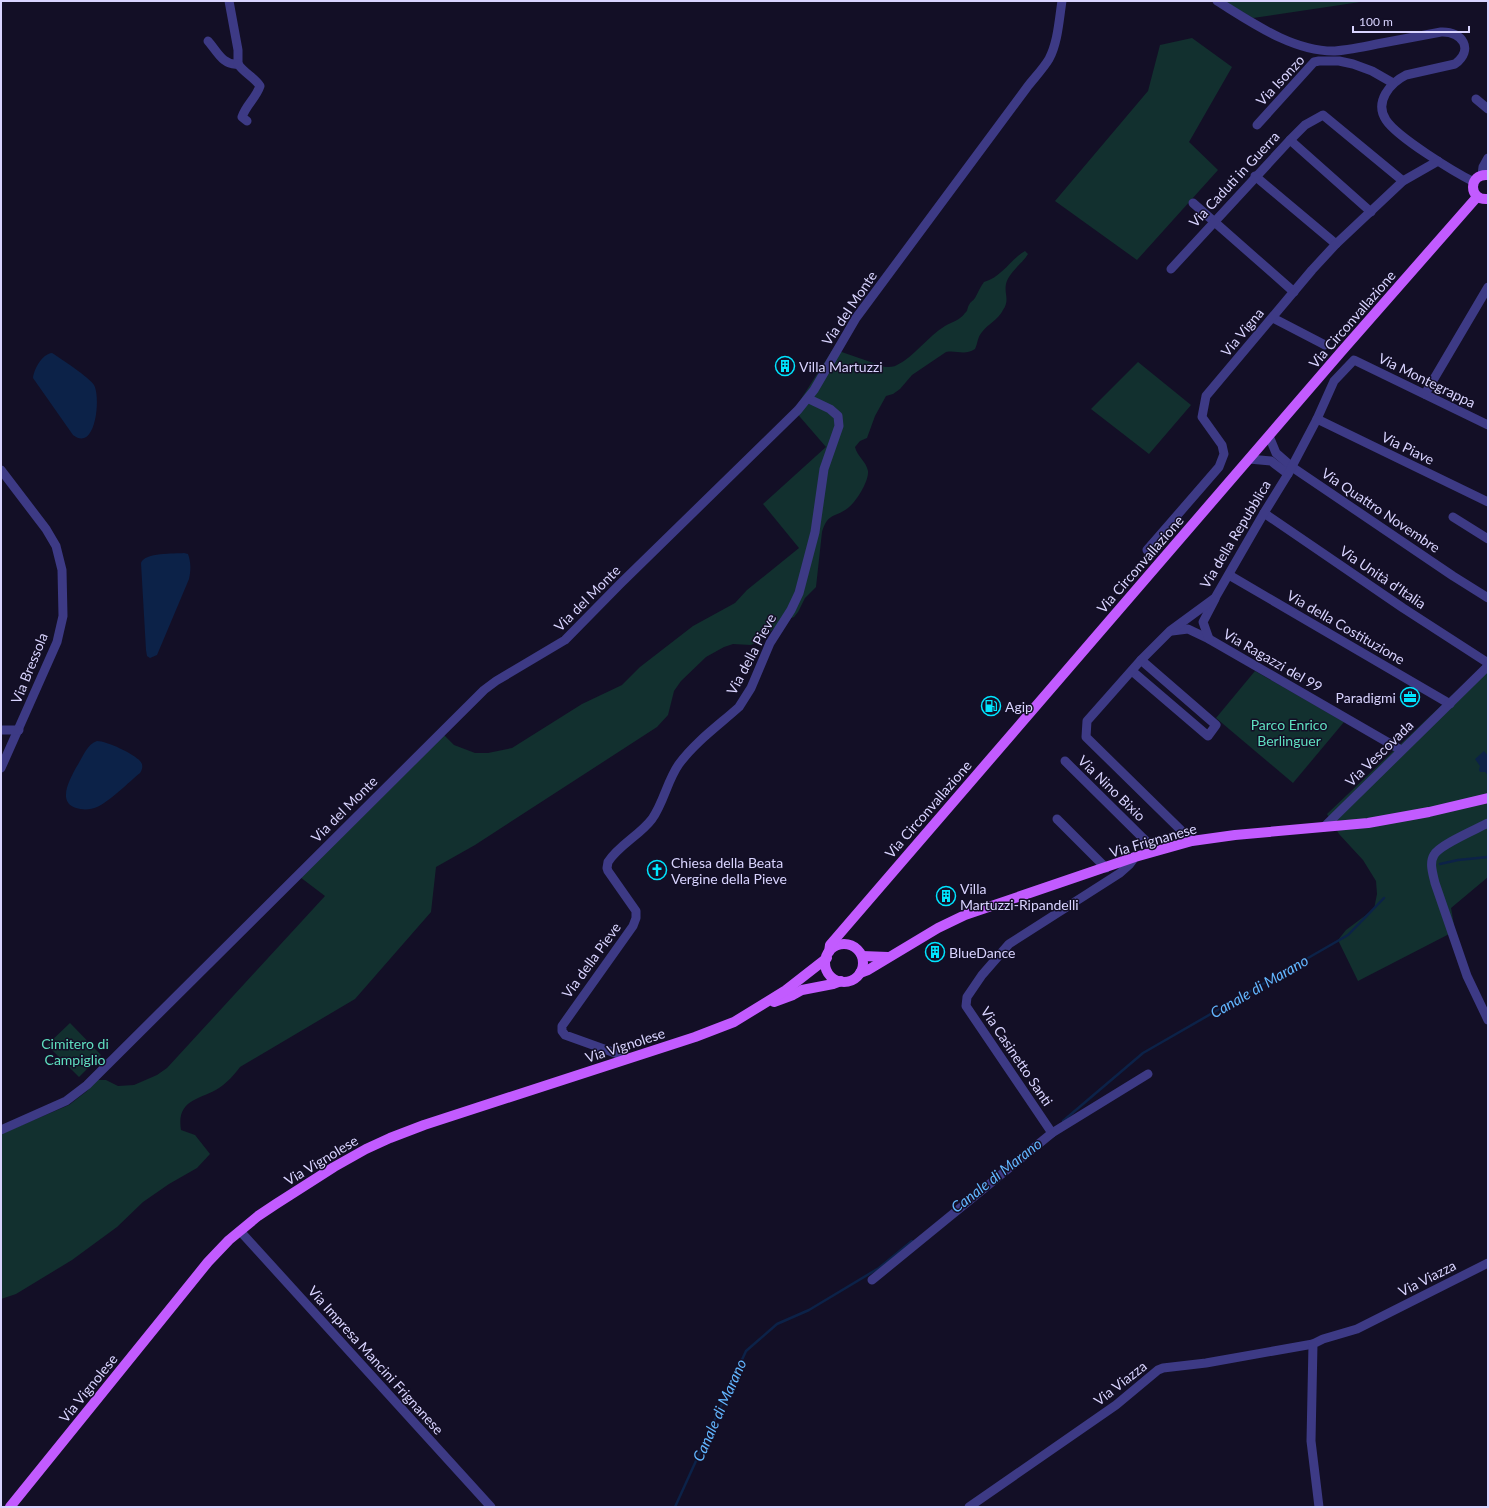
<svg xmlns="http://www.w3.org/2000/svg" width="1489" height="1508" font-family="Lato,sans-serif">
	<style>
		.green { fill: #12302f }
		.water { fill: #0c2248 }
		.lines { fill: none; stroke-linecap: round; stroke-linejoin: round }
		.stream { stroke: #0c2248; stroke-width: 2.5 }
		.minor { stroke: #3d3a85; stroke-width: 9 }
		.major { stroke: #c25bff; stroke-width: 10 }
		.labels { text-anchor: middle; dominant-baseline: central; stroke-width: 3; stroke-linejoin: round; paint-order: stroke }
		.street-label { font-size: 14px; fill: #d9d4ff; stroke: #130f26 }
		.poi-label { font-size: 14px; fill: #d9d4ff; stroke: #130f26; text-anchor: start }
		.park-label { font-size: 14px; fill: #5fe0c0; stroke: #130f26 }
		.water-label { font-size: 15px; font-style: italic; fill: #62b6ff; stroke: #130f26 }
	</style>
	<rect width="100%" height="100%" fill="#130f26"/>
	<g class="green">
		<path d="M 1224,1 L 1367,1 L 1253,18 Z"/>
		<path d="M 1192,38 L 1232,67 L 1189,142 L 1218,170 L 1137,260 L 1055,201 L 1148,91 L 1160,45 Z"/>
		<path d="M 1025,251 L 1028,254 C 1022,264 1009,272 1006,284 C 1004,294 1010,300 1003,310 C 998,320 988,324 982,332 C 977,338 978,343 975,349 C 964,356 957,350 946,352 L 912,375 L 900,389 L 893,394 L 886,396 L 875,416 L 867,438 L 860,441 L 855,447 C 857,456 866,461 868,471 C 869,481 856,502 848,508 C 835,518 828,512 822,532 L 816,587 L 805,598 L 798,612 L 794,617 L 783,621 L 759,641 L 751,645 L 733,644 L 724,647 L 706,657 L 681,681 L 674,691 L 668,715 L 657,727 L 475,845 L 436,867 L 431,912 L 355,999 L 240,1067 C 234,1075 228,1082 219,1088 C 200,1100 176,1099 181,1130 L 195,1135 L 210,1154 L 197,1168 L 169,1184 L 143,1202 L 117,1227 L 72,1260 L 16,1294 L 1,1299 L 1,1134 L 69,1105 L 87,1091 L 92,1084 L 98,1080 L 106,1080 L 118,1086 L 134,1085 L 157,1075 L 167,1068 L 325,896 L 296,874 L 443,734 L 454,745 L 475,753 L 488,753 L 512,748 L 582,704 L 622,685 L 640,667 L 693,626 L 735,603 L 747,590 L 799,548 L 763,504 L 826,447 L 794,410 L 833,349 L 885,367 C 889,367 894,367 897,365 C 914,357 928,336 945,326 C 952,322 960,320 965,313 C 968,311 967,308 969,305 C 970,302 973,301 975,298 C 978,293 980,287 984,282 C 1002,277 1010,260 1025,251 Z"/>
		<path d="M 1138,362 L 1191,405 L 1149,454 L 1091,409 Z"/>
		<path d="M 1488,661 L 1488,877 L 1451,908 L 1455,931 L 1358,981 L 1338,940 L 1346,930 L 1374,909 L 1377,894 L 1376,881 L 1363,860 L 1339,834 L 1327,814 Z"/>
		<path d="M 1255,671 L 1344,722 L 1293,783 L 1216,718 Z"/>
		<path d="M 70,1023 L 101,1055 L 79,1077 L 47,1045 Z"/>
	</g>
	<g class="water">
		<path d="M 52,353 C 60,358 90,378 94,385 C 101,397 96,453 73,435 L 33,378 C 34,369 42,354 52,353 Z"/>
		<path d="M 184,553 L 188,554 C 191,562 191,571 189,579 L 157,655 L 150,658 L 147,656 L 146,650 L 141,563 C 145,552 174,554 184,553 Z"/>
		<path d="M 97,741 C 107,741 134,754 140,761 C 144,765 142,770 140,773 C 129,782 109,802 97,807 C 91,810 82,810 76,808 C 56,802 71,777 77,766 C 83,757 87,744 97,741 Z"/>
		<path d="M 1484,751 L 1488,756 L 1488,775 L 1485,772 L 1480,772 L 1479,770 L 1480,766 L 1475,759 Z"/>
	</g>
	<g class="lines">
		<g class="stream">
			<path d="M 1440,864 L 1458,860 L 1488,857"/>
			<path d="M 1063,1121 L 1143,1053 L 1348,935 L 1384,898"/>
			<path d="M 675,1507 L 746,1351 L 777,1324 L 809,1310 L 879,1268 L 912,1241"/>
		</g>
		<g class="minor">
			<path d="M 229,1 L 238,50 L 238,64"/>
			<path d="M 1217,1 C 1251,22 1293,52 1335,51 C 1349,50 1363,47 1377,44 C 1398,40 1419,36 1441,32 C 1463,31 1474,50 1455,64 L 1406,75 C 1390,83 1374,102 1386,120 C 1397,137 1454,172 1474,182"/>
			<path d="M 208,41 C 217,51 223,66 238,64"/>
			<path d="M 238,64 C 244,73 254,77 260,86 C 256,98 246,105 242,117 L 247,121"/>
			<path d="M 1476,99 L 1488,109"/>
			<path d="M 1257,125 L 1314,62 L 1319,61 L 1339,61 L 1353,64 L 1372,71 L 1393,83"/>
			<path d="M 1290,140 L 1371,212"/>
			<path d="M 1482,175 L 1483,167 L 1488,158"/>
			<path d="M 1255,176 L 1336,244"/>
			<path d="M 1193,203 L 1294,292"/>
			<path d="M 1171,269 L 1290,140 L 1305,125 L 1323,115 L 1403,181"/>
			<path d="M 1273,318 L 1325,345"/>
			<path d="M 1425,394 L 1488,287"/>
			<path d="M 1317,419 L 1488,502"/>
			<path d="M 1269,436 L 1276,453 L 1292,467 L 1453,576 L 1488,598"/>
			<path d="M 1249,459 L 1271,461 L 1288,474"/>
			<path d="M 1,470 L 46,529 L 56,546 L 62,570 L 63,616 L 57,642 L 1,768"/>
			<path d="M 1264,513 L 1403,608 L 1488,663"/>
			<path d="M 1453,517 L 1488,539"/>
			<path d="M 1147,550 L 1219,467 L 1224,454 L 1222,445 L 1202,417 L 1206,396 L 1312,270 L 1336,244 L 1403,181 L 1438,161"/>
			<path d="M 1229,575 L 1450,704"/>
			<path d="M 1172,631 L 1188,629 L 1209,639 L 1401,750"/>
			<path d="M 1209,639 L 1203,622 L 1215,599"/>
			<path d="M 1132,671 L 1208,736 L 1216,725 L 1141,660"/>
			<path d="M 1,730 L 19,730"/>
			<path d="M 1065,761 L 1156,851"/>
			<path d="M 1057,819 L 1106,868"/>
			<path d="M 1488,823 C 1477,829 1439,845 1434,855 C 1429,863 1433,874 1435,883 L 1467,976 L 1488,1020"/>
			<path d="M 1324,827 L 1488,666"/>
			<path d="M 1192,841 L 1086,737 L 1087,721 L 1141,660 L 1170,631 L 1215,598 L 1264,513 L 1288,474 L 1317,419 L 1334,381 L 1354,360 L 1488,425"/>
			<path d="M 629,1058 L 565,1035 L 562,1031 L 562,1026 L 633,926 L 636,918 L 636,911 L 608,871 L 607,868 L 608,862 C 619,845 640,835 652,819 C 664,802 667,781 679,764 C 695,742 719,725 739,707 L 751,688 L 770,643 L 791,610 L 799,593 L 815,532 L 824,469 L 839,426 L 838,416 L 830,409 L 809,399"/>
			<path d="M 1,1130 L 66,1101 L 87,1085 L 484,690 L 496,681 L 565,640 L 620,584 L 798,410 L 814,390 L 856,318 L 1028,86 C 1035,77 1043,69 1049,59 C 1058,42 1059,20 1062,1"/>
			<path d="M 1052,1133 L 966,1006 L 967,997 L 982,975 L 1009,944 L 1120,873 L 1129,865 L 1135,857"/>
			<path d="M 240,1231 L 491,1507"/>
			<path d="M 872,1280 L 1052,1133 L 1148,1074"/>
			<path d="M 969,1507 L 1116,1405 L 1158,1370 L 1163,1368 L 1206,1363 L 1313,1344"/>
			<path d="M 1319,1507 L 1311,1441 L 1313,1344 L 1323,1339 L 1357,1329 L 1488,1263"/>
		</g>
		<g class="major">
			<path d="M 1488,175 C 1468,173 1468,201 1488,199"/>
			<circle cx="844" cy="963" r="19"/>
			<path d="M 829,952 L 830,945 L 1341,352 L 1477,197"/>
			<path d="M 862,956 L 888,957"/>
			<path d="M 860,973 L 868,970 L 938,928 L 965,915 L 1135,857 L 1192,841 L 1235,835 L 1368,823 L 1429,812 L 1488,798"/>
			<path d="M 774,1002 L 793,995 L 802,990 L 833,984 L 841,981"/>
			<path d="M 10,1507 L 208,1262 L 229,1240 L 258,1216 L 276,1204 L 334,1167 L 366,1149 L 390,1138 L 424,1125 L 695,1037 L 734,1022 L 786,990 L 827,958"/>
		</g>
	</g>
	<defs>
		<symbol id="building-ring" viewBox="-11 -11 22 22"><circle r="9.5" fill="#130f26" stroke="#00e5ff" stroke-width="1.5"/><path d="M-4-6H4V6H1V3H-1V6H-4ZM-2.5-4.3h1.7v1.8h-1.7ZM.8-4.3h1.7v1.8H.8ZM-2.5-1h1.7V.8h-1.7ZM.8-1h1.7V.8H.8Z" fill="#00e5ff"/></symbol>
		<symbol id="office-ring" viewBox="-11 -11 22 22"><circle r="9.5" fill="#130f26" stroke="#00e5ff" stroke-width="1.5"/><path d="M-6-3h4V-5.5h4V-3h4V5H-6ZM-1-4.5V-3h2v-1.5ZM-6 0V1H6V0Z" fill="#00e5ff"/></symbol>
		<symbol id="fuel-ring" viewBox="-11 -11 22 22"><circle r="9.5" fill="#130f26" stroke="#00e5ff" stroke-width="1.5"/><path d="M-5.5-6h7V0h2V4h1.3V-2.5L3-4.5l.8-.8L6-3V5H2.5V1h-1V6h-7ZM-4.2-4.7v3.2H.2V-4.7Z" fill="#00e5ff"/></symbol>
		<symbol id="church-ring" viewBox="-11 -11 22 22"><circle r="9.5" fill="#130f26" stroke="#00e5ff" stroke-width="1.5"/><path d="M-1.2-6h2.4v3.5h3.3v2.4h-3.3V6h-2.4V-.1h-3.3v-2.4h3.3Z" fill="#00e5ff"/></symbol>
	</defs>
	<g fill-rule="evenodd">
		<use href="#building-ring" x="774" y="355" width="22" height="22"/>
		<use href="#office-ring" x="1399" y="686" width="22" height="22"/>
		<use href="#fuel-ring" x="980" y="695" width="22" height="22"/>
		<use href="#church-ring" x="646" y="859" width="22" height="22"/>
		<use href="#building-ring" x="935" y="885" width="22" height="22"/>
		<use href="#building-ring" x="924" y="941" width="22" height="22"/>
	</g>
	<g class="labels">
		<g class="street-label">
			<text transform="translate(1280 80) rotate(-47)">Via Isonzo</text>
			<text transform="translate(1234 179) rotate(-47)">Via Caduti in Guerra</text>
			<text transform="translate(849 308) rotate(-56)">Via del Monte</text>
			<text transform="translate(1352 319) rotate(-49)">Via Circonvallazione</text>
			<text transform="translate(1242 332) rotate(-50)">Via Vigna</text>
			<text transform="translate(1427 380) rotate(26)">Via Montegrappa</text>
			<text transform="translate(1408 448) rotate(26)">Via Piave</text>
			<text transform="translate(1381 510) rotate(34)">Via Quattro Novembre</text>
			<text transform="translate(1235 534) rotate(-59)">Via della Repubblica</text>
			<text transform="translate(1140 564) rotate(-49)">Via Circonvallazione</text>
			<text transform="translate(1383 577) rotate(34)">Via Unità d'Italia</text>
			<text transform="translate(587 598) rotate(-45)">Via del Monte</text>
			<text transform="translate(1346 627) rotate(30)">Via della Costituzione</text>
			<text transform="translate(751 654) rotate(-62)">Via della Pieve</text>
			<text transform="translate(1273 660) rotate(30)">Via Ragazzi del 99</text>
			<text transform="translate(29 668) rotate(-68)">Via Bressola</text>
			<text transform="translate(1379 753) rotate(-44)">Via Vescovada</text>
			<text transform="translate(1112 788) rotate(44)">Via Nino Bixio</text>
			<text transform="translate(344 809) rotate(-45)">Via del Monte</text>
			<text transform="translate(928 809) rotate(-49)">Via Circonvallazione</text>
			<text transform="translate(1153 840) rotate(-16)">Via Frignanese</text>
			<text transform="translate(591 960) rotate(-54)">Via della Pieve</text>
			<text transform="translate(625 1045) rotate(-18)">Via Vignolese</text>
			<text transform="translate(1017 1056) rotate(56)">Via Casinetto Santi</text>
			<text transform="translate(321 1160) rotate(-31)">Via Vignolese</text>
			<text transform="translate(1427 1278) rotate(-27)">Via Viazza</text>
			<text transform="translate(376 1360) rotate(48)">Via Impresa Mancini Frignanese</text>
			<text transform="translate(1120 1383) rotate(-38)">Via Viazza</text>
			<text transform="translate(88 1388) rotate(-51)">Via Vignolese</text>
		</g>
		<g class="poi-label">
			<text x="799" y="366">Villa Martuzzi</text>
			<text x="1396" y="697" text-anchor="end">Paradigmi</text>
			<text x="1005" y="706">Agip</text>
			<text x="671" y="862">Chiesa della Beata<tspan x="671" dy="16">Vergine della Pieve</tspan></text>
			<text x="960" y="888">Villa<tspan x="960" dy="16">Martuzzi-Ripandelli</tspan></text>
			<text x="949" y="952">BlueDance</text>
		</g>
		<g class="park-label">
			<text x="1289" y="724">Parco Enrico<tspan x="1289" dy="16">Berlinguer</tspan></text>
			<text x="75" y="1043">Cimitero di<tspan x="75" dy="16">Campiglio</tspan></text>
		</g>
		<g class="water-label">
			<text transform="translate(1259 986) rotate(-30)">Canale di Marano</text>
			<text transform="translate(996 1175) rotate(-38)">Canale di Marano</text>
			<text transform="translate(719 1410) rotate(-66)">Canale di Marano</text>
		</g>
	</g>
	<rect width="1489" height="1508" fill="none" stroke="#d9d4ff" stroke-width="4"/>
	<path d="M1353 26v6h116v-6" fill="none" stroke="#d9d4ff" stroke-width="2"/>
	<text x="1359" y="26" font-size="12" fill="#d9d4ff" stroke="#130f26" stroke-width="3" paint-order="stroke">100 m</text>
</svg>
